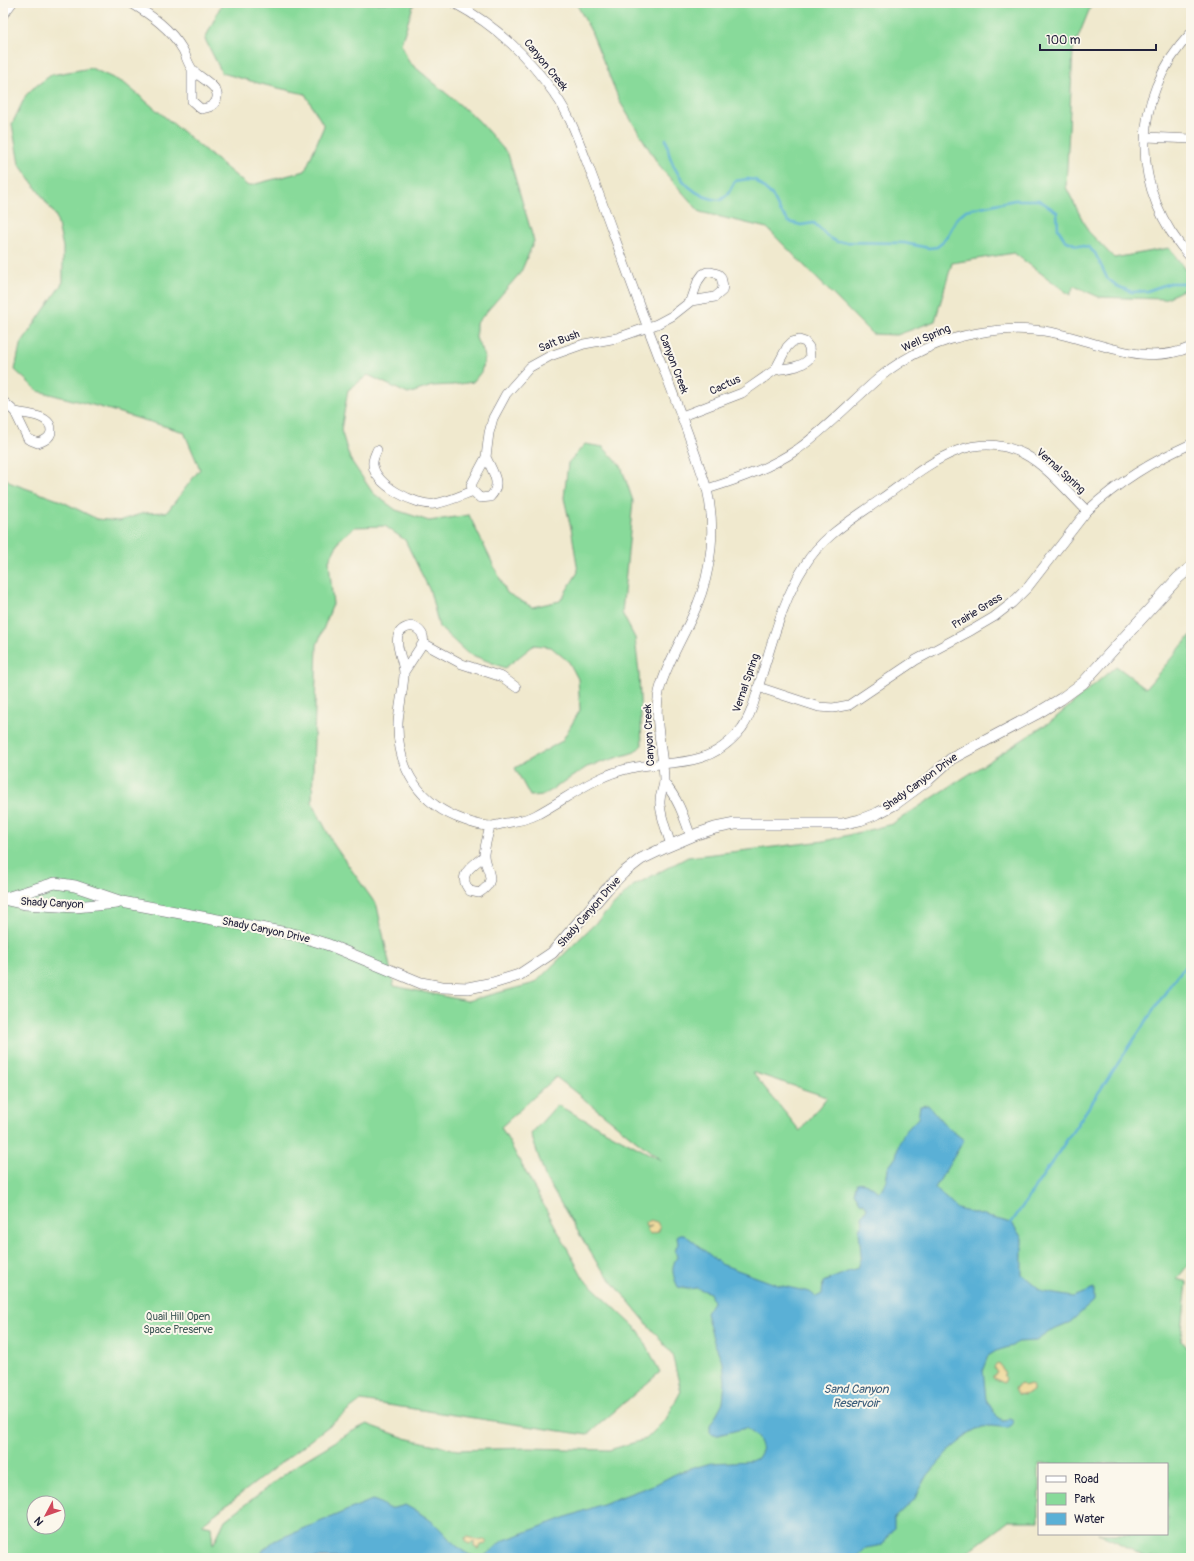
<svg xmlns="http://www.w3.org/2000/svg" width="1194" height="1561" font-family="Pangolin,sans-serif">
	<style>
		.green { fill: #88da9a; stroke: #557e6a; fill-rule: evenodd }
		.sand { fill: #eeda9e; stroke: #887e6c }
		.water { fill: #5ab0d6; stroke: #3e6988 }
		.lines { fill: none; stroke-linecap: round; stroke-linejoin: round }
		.stream { stroke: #5ab0d6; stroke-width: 2.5 }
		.minor-casing { stroke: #6a686e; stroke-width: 10 }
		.tertiary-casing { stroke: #6a686e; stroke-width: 12 }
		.minor { stroke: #fff; stroke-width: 9 }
		.tertiary { stroke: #fff; stroke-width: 11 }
		.labels { text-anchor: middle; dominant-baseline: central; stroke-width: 4; stroke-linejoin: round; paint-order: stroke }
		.street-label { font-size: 11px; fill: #22223b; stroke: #fbf7ec }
		.park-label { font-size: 11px; fill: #415958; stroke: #fbf7ec }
		.water-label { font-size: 12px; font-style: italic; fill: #385b79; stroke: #fbf7ec }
	</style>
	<rect width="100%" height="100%" fill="#fbf7ec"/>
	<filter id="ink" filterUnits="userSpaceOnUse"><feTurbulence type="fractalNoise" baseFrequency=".025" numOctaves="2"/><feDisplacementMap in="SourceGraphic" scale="8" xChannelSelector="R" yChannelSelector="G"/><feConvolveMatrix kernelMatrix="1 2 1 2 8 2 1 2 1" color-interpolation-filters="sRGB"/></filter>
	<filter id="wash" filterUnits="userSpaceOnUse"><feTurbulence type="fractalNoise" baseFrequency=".012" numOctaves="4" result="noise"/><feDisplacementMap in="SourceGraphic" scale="16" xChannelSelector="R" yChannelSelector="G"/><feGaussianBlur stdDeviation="0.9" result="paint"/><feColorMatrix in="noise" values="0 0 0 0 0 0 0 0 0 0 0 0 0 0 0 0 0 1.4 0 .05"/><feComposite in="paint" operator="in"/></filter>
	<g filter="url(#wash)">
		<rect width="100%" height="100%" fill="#f0e9ce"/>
		<g class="green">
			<path d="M 222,3 L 414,3 L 401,44 L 409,62 L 478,120 L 508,154 L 534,241 L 521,272 L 476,324 L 476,338 L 485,358 L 481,372 L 473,382 L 453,385 L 432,386 L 408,394 L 368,375 L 348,390 L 341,430 L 350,459 L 373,493 L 396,510 L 429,521 L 469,515 L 507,593 L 532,607 L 560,601 L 578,572 L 572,533 L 564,498 L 568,463 L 585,444 L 603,447 L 621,466 L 633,501 L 622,613 L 635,638 L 639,673 L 642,745 L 635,752 L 587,767 L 544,795 L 530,796 L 515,768 L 562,741 L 580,710 L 578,679 L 569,662 L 551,647 L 534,645 L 505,668 L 467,653 L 439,627 L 430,591 L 405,540 L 385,526 L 355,527 L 340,539 L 329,561 L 333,604 L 317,645 L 312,802 L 334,845 L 377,906 L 394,986 L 467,1001 L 535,983 L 633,886 L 688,857 L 825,841 L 892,824 L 1053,720 L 1116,666 L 1146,688 L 1191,635 L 1191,1261 L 1177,1279 L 1187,1282 L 1181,1339 L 1191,1351 L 1191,1558 L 1146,1558 L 1122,1544 L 1099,1534 L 1167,1534 L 1167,1464 L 1039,1464 L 1039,1521 L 1009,1521 L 970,1550 L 965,1558 L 3,1558 L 3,475 L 11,483 L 61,501 L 97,519 L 119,521 L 144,513 L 167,512 L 200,469 L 184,432 L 100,407 L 38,391 L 15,370 L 20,345 L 63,282 L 63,247 L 56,216 L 19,164 L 12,124 L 26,95 L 32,89 L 51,75 L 91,68 L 124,83 L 248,186 L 305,171 L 324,126 L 305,94 L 265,85 L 222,73 L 205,39 ZM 752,1072 L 827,1097 L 800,1131 ZM 556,1077 L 661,1160 L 557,1105 L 531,1134 L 546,1179 L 597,1263 L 672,1354 L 681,1391 L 666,1419 L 646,1439 L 609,1450 L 528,1448 L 457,1450 L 405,1438 L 367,1424 L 351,1432 L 298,1464 L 225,1520 L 213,1545 L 211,1526 L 202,1524 L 361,1401 L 587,1435 L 660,1372 L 639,1331 L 584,1279 L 501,1127 ZM 34,1503 L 58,1503 L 58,1527 L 34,1527 Z"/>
			<path d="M 576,3 L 1092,3 L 1073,50 L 1066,187 L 1088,231 L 1114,258 L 1169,248 L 1190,275 L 1185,289 L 1165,299 L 1125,298 L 1099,297 L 1074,286 L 1070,295 L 1014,253 L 952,263 L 935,321 L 897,335 L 872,334 L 767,228 L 700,212 L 660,167 L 620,102 L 591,31 Z"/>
		</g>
		<g class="sand">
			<path d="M 650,1220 L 657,1222 L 660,1228 L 658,1232 L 650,1234 L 646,1229 L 652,1226 L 646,1227 L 645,1223 Z"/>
			<path d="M 997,1364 L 1000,1365 L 1005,1374 L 1003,1375 L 1006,1378 L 1004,1383 L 993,1378 L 993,1376 L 997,1373 L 994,1368 Z"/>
			<path d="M 1021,1384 L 1024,1386 L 1031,1384 L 1033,1387 L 1033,1391 L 1024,1395 L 1018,1394 L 1015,1388 Z"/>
			<path d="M 468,1537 L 477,1540 L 484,1539 L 487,1541 L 486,1544 L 481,1545 L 479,1549 L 474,1547 L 474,1542 L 469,1544 L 465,1541 L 465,1538 Z"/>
		</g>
		<path class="water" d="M 928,1105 L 946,1126 L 964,1140 L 935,1188 L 957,1209 L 1012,1223 L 1022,1238 L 1022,1274 L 1043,1292 L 1073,1297 L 1094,1289 L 1094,1301 L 1068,1324 L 1049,1332 L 1036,1341 L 1017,1342 L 1012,1346 L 996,1351 L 988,1356 L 983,1369 L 986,1399 L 997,1417 L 1002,1420 L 1010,1419 L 1013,1421 L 1013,1425 L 1009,1428 L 992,1426 L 982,1427 L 969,1434 L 951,1449 L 928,1475 L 914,1500 L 894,1519 L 894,1528 L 889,1534 L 883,1545 L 866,1548 L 856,1558 L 258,1558 L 263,1550 L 274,1541 L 372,1500 C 389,1504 381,1513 405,1505 C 416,1511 426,1516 436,1525 C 447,1535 465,1561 483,1556 C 489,1554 497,1545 502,1541 L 656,1484 L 679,1472 L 711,1463 L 751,1461 L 758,1458 L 762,1451 C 760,1439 756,1435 746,1428 L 718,1435 L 713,1435 L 710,1432 L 710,1426 L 723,1402 L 725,1381 L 723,1363 L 714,1342 L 706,1313 L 713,1302 L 710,1293 L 697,1288 L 688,1289 L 678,1287 C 673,1276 670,1268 677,1257 C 675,1252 675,1249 678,1244 L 677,1237 L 679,1234 L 684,1234 L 721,1264 L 778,1285 L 810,1292 L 816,1297 L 822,1294 L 823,1282 L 857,1268 L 861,1256 L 859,1229 L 863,1222 L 862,1217 L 867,1208 L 864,1203 L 860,1202 L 854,1192 L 857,1183 C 866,1181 872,1187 878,1192 L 881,1190 L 886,1181 L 888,1168 L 896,1157 L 899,1143 L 904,1133 L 918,1118 L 920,1106 Z"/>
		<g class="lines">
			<g class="stream">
				<path d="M 666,139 C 668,145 668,152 670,157 C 678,180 696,199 721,200 L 728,194 L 735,181 L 748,179 L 755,180 L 772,195 L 780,211 L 789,222 L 801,225 L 814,223 L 828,237 L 837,242 L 904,243 L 929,248 L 937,247 L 942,243 L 949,233 L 957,218 L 966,210 L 1015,200 L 1039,200 L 1057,212 L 1058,229 L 1065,240 L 1076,245 L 1088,247 L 1095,253 L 1107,278 L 1117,286 L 1132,292 L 1147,291 L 1170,283 L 1191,283"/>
				<path d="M 1010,1225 L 1171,984 L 1191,959"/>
			</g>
		</g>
	</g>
	<g filter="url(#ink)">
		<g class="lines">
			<defs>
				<g id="minor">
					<path d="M 131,3 C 151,15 171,29 183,50 C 186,56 188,64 192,69 C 198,78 223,86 216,101 C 213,107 207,108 201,109 L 192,101 L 192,70"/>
					<path d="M 454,3 C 497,26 528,56 556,96 C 571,117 579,142 588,165 C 604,207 619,250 635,293 C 658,358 686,422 707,489 C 716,528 712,570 696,608 C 685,634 670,657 661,685 C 651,715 664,750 664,781 C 664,789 659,794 660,804 C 661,818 667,832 671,845"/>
					<path d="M 3,15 L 12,3"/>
					<path d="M 1191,33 C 1129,99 1130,191 1191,258"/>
					<path d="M 1146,137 L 1191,139"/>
					<path d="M 3,401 L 15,412 L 28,439 L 38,443 C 44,441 51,438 51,431 C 52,415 26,414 15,412"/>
					<path d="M 682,416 L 742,393 L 775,370 L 787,347 L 792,342 L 799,340 L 805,342 L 809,347 L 810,358 C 801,368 787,368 775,370"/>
					<path d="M 377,450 C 375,455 372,460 373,465 C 375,485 416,506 434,504 C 448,502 460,496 473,491"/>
					<path d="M 486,457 C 492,471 503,484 490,497 L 480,498 L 473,491 L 471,485 L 486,457 L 489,433 L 493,418 L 506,394 L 530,367 L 550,356 L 584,344 L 617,338 L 657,324 L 672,316 L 691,301 L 715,297 L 722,291 L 723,286 L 721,277 L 718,274 L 711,272 L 707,272 L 703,274 L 698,281 L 691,301"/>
					<path d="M 707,489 C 739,479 770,468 798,449 C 827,428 852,401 880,377 C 908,354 942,339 978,333 C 999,329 1022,328 1044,331 C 1093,338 1141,369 1191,347"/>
					<path d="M 423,643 L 462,664 L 502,677 L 516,687"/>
					<path d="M 404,672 L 423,643 C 425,634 419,629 412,626 C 384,631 405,658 404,675 C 403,691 399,707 398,723 C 397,769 420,805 464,820 C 472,823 482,826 490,826 C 495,826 501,824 506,823 C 516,821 527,820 536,815 C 568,798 595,775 631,768 C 654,763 677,765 700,758 C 717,753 731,742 742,728 C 752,714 756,695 761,678 C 773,640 783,599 805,565 C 822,536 855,518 881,499 C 924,469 968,426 1024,454 C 1047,466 1069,493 1087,511"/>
					<path d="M 758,687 L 819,707 L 833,708 L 849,705 L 916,660 L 972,630 L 994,617 L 1012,603 L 1028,587 L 1087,511 C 1120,481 1151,462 1191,444"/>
					<path d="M 664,783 C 678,798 684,817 691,837"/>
					<path d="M 484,856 C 471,867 456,875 470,891 L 479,893 C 501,879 483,869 484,854 C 485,845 488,835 490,826"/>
				</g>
				<g id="tertiary">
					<path d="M 3,899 L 55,883 L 75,886 L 122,902 L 297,935 L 329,945 L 421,983 L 442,987 L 468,988 L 493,983 L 519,975 L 552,953 L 607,889 L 623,873 L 641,859 L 664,848 L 697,834 L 715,828 L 735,824 L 842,824 L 860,820 L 878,813 L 895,804 L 929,779 L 951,759 L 1036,714 L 1061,699 L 1083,683 L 1178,578 L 1191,567"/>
					<path d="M 3,899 L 25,904 L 75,907 L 117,903"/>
				</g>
			</defs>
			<use href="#minor" class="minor-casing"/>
			<use href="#tertiary" class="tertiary-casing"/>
			<use href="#minor" class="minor"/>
			<use href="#tertiary" class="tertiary"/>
		</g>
	</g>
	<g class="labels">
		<g class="street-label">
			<text transform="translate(546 65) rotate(51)">Canyon Creek</text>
			<text transform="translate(926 338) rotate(-24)">Well Spring</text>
			<text transform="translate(559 341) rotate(-21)">Salt Bush</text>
			<text transform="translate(674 364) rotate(69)">Canyon Creek</text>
			<text transform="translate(725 385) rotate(-25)">Cactus</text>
			<text transform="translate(1061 471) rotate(42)">Vernal Spring</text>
			<text transform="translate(977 611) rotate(-32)">Prairie Grass</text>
			<text transform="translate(746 683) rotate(-71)">Vernal Spring</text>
			<text transform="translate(649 735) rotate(-93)">Canyon Creek</text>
			<text transform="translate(920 782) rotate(-36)">Shady Canyon Drive</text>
			<text transform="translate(52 903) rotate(3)">Shady Canyon</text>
			<text transform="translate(589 912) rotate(-49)">Shady Canyon Drive</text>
			<text transform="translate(266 930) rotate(12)">Shady Canyon Drive</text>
		</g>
		<g class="park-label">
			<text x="178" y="1316">Quail Hill Open<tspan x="178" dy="13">Space Preserve</tspan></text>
		</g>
		<g class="water-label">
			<text x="856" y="1389">Sand Canyon<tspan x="856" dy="14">Reservoir</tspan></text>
		</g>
	</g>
	<rect width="1194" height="1561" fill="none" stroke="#fbf7ec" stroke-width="16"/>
	<rect x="1038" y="1463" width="130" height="72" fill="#fbf7ec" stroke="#a4a2a5"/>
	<rect x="1046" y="1476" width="20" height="6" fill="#ffffff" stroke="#a4a2a5"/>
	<text x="1074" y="1483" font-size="12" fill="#22223b">Road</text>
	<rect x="1046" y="1493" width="20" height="12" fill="#88da9a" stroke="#a4a2a5"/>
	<text x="1074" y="1503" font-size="12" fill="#22223b">Park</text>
	<rect x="1046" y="1513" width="20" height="12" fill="#5ab0d6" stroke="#a4a2a5"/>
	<text x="1074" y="1523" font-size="12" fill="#22223b">Water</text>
	<g transform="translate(46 1515) rotate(229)"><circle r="19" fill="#fbf7ec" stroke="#a4a2a5"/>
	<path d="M0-3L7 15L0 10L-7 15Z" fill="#d1495b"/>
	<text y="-6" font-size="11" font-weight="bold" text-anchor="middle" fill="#22223b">N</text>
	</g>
	<path d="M1040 44v6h116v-6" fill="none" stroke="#22223b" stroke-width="2"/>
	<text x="1046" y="44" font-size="12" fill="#22223b" stroke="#fbf7ec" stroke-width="3" paint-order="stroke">100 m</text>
</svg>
